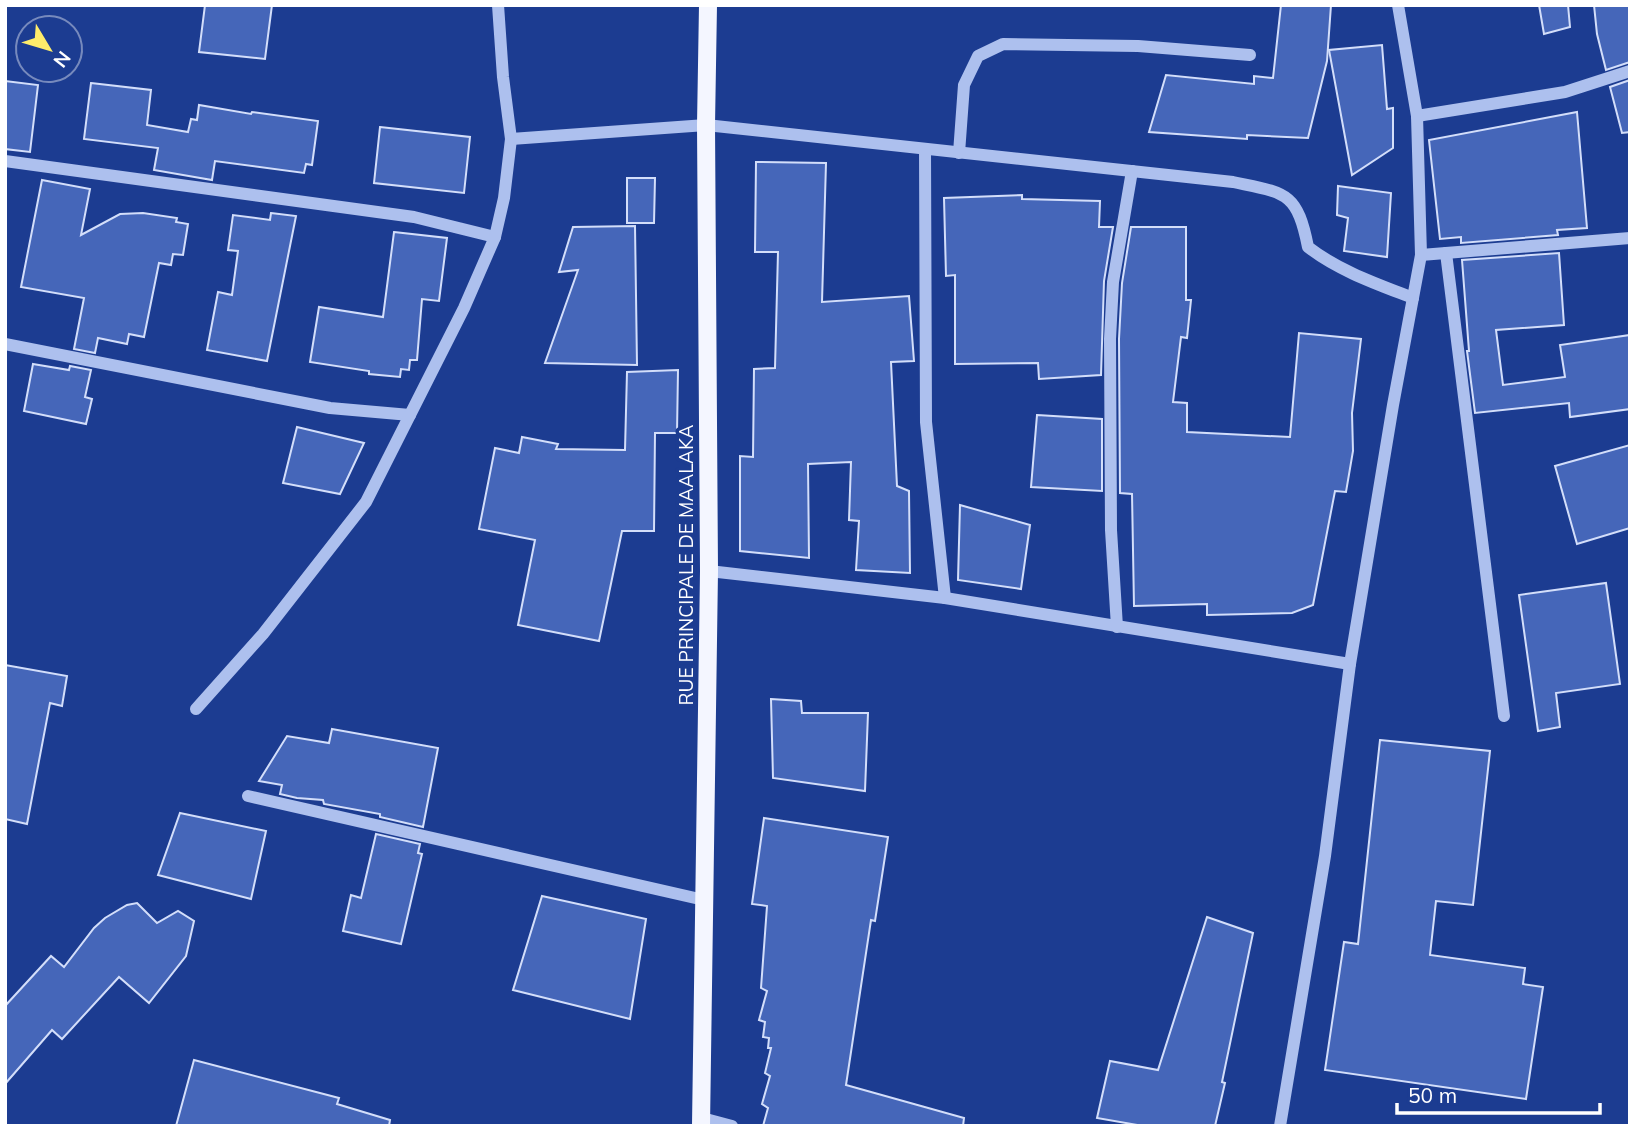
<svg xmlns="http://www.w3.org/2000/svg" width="1635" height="1131" font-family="Mulish,sans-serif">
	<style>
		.building { fill: #4566b9; stroke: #d3defa; stroke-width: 2 }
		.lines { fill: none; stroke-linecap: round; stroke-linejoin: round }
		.minor { stroke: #adc0ee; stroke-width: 12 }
		.major { stroke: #f4f6ff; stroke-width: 18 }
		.labels { text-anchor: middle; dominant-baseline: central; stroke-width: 7; stroke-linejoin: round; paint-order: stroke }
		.street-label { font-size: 19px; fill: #fff; stroke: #1c3c91 }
	</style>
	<rect width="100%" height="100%" fill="#1c3c91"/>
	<g class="building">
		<path d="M 205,5 L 272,5 L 265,59 L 199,52 Z"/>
		<path d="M 1281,5 L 1331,5 L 1327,61 L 1308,138 L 1247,135 L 1247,139 L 1149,132 L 1166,75 L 1254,84 L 1254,76 L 1273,78 Z"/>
		<path d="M 1539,5 L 1568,5 L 1570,27 L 1544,34 Z"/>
		<path d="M 1594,5 L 1630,5 L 1630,62 L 1606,70 L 1597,34 Z"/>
		<path d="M 1382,45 L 1387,109 L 1393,108 L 1393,148 L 1352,175 L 1329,50 Z"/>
		<path d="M 1630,80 L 1630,132 L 1622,133 L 1610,87 Z"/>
		<path d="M 5,81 L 38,85 L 30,152 L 5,149 Z"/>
		<path d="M 91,83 L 151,90 L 147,125 L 188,132 L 191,119 L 197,120 L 199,105 L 251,114 L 252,112 L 318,121 L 312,165 L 306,164 L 304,173 L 215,161 L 212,180 L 154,170 L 158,148 L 84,139 Z"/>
		<path d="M 1577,112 L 1587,228 L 1557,230 L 1558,235 L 1461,243 L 1461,237 L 1440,239 L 1429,140 Z"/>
		<path d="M 380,127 L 470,137 L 464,193 L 374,183 Z"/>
		<path d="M 756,162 L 826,163 L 822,302 L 909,296 L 914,361 L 891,362 L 897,486 L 909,491 L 910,573 L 856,570 L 859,521 L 849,520 L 851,462 L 808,464 L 809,558 L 740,551 L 740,456 L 753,457 L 754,369 L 775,368 L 778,252 L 755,252 Z"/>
		<path d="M 627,178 L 655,178 L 654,223 L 627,223 Z"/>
		<path d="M 42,180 L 90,189 L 81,235 L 120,214 L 143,213 L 177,218 L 176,222 L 188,224 L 183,255 L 173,254 L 171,265 L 159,263 L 144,337 L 129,334 L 127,344 L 98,338 L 95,353 L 74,349 L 84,298 L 21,287 Z"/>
		<path d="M 1338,186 L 1391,193 L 1387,257 L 1344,251 L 1348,218 L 1337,215 Z"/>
		<path d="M 1022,195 L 1022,199 L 1100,201 L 1099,227 L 1113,227 L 1104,281 L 1101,375 L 1039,379 L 1038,363 L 955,364 L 955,275 L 946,276 L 944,198 Z"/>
		<path d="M 271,213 L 296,216 L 267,361 L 207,350 L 218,292 L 232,295 L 238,251 L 228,250 L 233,215 L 270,220 Z"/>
		<path d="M 635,226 L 637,365 L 545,363 L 578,270 L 559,272 L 573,227 Z"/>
		<path d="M 1131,227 L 1186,227 L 1186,300 L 1191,300 L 1187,338 L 1181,337 L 1173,402 L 1187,403 L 1187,432 L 1290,437 L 1299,333 L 1361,339 L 1352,413 L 1353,451 L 1346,492 L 1335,491 L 1313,605 L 1292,613 L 1207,615 L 1207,604 L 1134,606 L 1132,494 L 1120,493 L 1119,339 L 1122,283 Z"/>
		<path d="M 394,232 L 447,238 L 439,301 L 422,299 L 417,360 L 410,360 L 409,370 L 401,369 L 400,377 L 369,374 L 369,371 L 310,362 L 319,307 L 383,317 Z"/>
		<path d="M 1559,253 L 1564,325 L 1496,330 L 1503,385 L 1565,377 L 1560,345 L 1630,335 L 1630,409 L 1570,417 L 1569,403 L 1475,413 L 1467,351 L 1469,351 L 1462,260 Z"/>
		<path d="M 33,364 L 69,370 L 70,366 L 91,370 L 85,397 L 92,399 L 86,424 L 24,411 Z"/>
		<path d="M 678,370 L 677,433 L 655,433 L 654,531 L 622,531 L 599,641 L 518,625 L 535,540 L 479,529 L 495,448 L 519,453 L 522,437 L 558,444 L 556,449 L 625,450 L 627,372 Z"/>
		<path d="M 1037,415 L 1102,419 L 1102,491 L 1031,487 Z"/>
		<path d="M 297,427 L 364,443 L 340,494 L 283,483 Z"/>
		<path d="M 1630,445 L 1630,528 L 1577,544 L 1555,466 Z"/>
		<path d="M 960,505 L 1030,525 L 1021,589 L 958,580 Z"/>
		<path d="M 1606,583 L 1620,684 L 1556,693 L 1560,727 L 1538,731 L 1519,595 Z"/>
		<path d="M 5,665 L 67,676 L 62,706 L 50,703 L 27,824 L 5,819 Z"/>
		<path d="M 771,699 L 801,701 L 802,713 L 868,713 L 865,791 L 773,778 Z"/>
		<path d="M 332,729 L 438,748 L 423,827 L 380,817 L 380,814 L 324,804 L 323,800 L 297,798 L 280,794 L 282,785 L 259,781 L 287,736 L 329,743 Z"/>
		<path d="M 1380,740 L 1490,751 L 1473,905 L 1436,901 L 1430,955 L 1525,968 L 1523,984 L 1543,987 L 1526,1099 L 1325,1070 L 1344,942 L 1358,944 Z"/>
		<path d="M 180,813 L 266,831 L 251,899 L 158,875 Z"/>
		<path d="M 764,818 L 888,837 L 875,921 L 871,920 L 846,1085 L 964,1118 L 963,1126 L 763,1126 L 768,1108 L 762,1104 L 770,1076 L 765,1073 L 771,1048 L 768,1048 L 769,1038 L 763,1037 L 765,1022 L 759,1020 L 767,991 L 761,988 L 767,906 L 752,904 Z"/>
		<path d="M 376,834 L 420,844 L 418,853 L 422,854 L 401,944 L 343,931 L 351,895 L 361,898 Z"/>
		<path d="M 542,896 L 646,919 L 630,1019 L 513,990 Z"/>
		<path d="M 137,903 L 157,923 L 178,911 L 194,921 L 186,956 L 149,1003 L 119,977 L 62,1039 L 52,1030 L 5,1084 L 5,1006 L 51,956 L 64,967 L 94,928 L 105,918 L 127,905 Z"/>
		<path d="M 1207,917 L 1253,933 L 1222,1082 L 1225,1083 L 1215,1126 L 1143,1126 L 1097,1118 L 1110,1061 L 1158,1070 Z"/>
		<path d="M 194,1060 L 339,1098 L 337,1104 L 390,1120 L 389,1126 L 176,1126 Z"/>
	</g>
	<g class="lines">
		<g class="minor">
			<path d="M 1417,116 L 1565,92 L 1630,71"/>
			<path d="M 511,139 L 706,125 L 1233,182 C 1285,193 1297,191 1308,247 C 1339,271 1377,284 1413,298"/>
			<path d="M 925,149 L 926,422 L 945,598"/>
			<path d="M 959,153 L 964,85 L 978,56 L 1003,44 L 1138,46 L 1250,55"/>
			<path d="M 5,161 L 414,217 L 495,237"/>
			<path d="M 1446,253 L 1504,716"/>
			<path d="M 1421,255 L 1630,238"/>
			<path d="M 5,344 L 330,408 L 410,415"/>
			<path d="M 709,571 L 945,598 L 1350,664"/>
			<path d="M 1117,627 L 1111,530 L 1110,339 L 1113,282 L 1132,171"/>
			<path d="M 196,709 L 263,634 L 366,502 L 464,308 L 495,237 L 504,198 L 511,139 L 503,77 L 498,5"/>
			<path d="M 248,796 L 704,900"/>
			<path d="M 702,1118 L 732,1126"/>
			<path d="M 1280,1126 L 1325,856 L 1350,664 L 1393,405 L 1421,255 L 1417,116 L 1398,5"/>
		</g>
		<path class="major" d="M 701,1126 L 709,571 L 706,125 L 708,5"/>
	</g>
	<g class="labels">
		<g class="street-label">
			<text transform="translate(686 565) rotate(-90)">RUE PRINCIPALE DE MAALAKA</text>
		</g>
	</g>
	<rect width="1635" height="1131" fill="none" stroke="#ffffff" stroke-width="14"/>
	<g transform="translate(49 49) rotate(128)"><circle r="33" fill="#1c3c91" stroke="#778abd" stroke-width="2"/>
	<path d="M0-5L12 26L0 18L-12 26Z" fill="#feec6b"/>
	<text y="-10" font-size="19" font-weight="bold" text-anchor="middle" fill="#ffffff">N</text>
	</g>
	<path d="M1397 1103v10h203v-10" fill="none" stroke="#ffffff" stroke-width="3.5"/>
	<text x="1408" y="1103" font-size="21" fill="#ffffff" stroke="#1c3c91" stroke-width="5" paint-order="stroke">50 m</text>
</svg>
